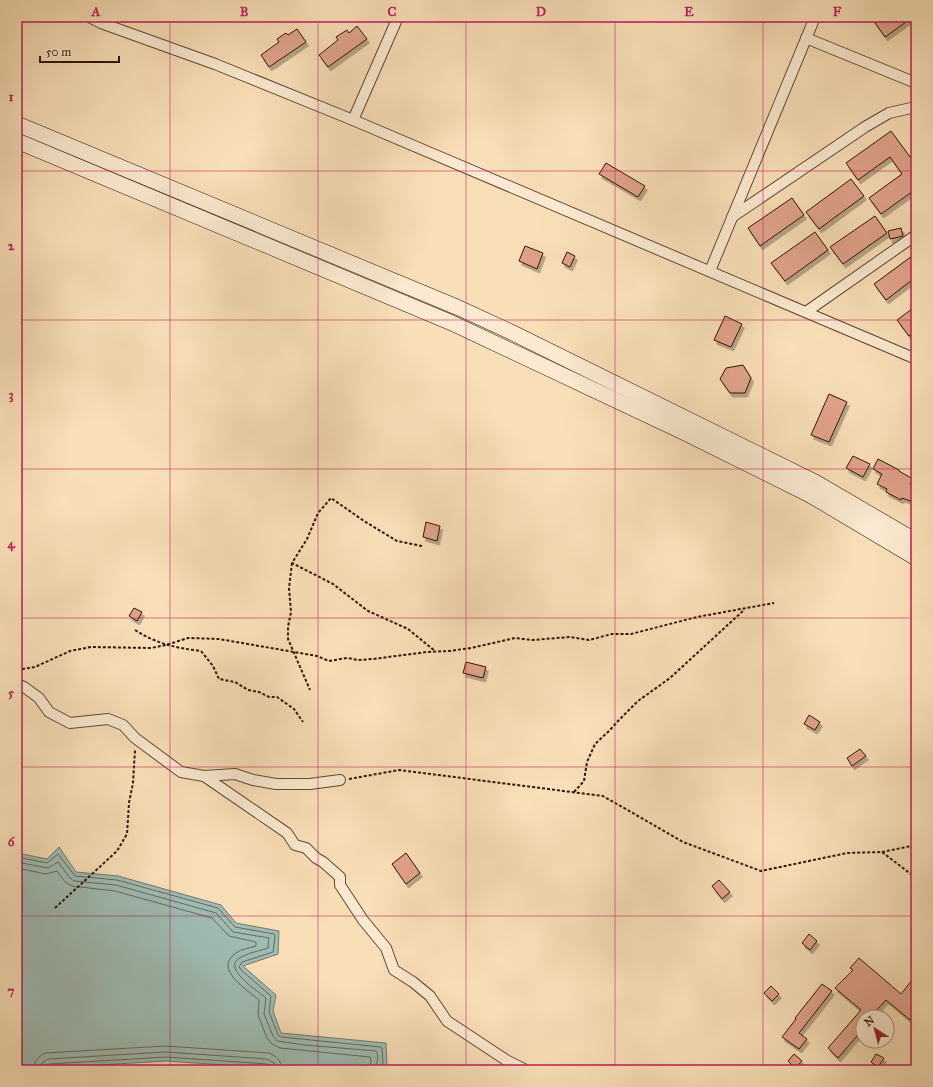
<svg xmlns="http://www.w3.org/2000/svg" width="933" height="1087" font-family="'IM FELL Great Primer',serif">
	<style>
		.water { fill: #9ebcb3; stroke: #72796e }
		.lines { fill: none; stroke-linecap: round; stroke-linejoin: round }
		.shore { stroke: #67685c; stroke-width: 1 }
		.building { fill: #e1a38b; stroke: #301406; filter: url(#shadow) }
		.street-casing { stroke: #624732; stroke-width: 12 }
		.secondary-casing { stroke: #301406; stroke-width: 16 }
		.path { stroke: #301406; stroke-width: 2; stroke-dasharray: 3 2; stroke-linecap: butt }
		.street { stroke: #fbead1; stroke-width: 10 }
		.secondary { stroke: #fbead1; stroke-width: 15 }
		.grid { fill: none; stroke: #c2185b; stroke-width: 1; stroke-opacity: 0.55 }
		.neatline { fill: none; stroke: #c2185b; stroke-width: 1.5 }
		.grid-label { font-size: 13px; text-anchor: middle; font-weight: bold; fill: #c2185b }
	</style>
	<defs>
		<filter id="shadow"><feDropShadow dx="2.5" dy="4" stdDeviation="0" flood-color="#0004"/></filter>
	</defs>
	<rect width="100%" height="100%" fill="#f9dfb8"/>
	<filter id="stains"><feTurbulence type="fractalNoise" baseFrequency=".005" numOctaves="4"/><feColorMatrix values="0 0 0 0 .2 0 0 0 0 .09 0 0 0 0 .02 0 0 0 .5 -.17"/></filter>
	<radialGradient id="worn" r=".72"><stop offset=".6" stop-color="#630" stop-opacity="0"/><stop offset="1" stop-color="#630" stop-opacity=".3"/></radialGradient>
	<path class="water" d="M 59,847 L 76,872 L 118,876 L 221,905 L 236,923 L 279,931 L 278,954 L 243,966 L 276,995 L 273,1011 L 281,1033 L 386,1043 L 387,1067 L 382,1070 L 277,1070 L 269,1068 L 166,1061 L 17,1070 L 17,853 L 47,859 Z"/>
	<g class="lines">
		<g class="shore">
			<path d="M 17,857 L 47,863 L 58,854 L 75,876 L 117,880 L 218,908 L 235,927 L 274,934 L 275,936 L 273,952 L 242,962 L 239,967 L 241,970 L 271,996 L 269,1012 L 278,1035 L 281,1037 L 381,1047 L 382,1048 L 383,1064 L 380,1070"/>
			<path d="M 17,862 L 48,868 L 58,862 L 70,878 L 74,881 L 116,885 L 216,913 L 233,932 L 269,938 L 268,948 C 260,951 246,953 238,959 C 224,970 258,991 266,998 L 264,1014 L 273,1036 L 277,1041 L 305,1045 L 376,1051 C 380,1057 376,1063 375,1070"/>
			<path d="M 17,868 L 46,874 L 57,871 L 65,882 L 72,886 L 115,891 L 212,918 L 229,936 L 256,942 L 256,946 C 250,948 241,949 236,953 C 212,969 249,991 259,1000 L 258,1015 L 267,1038 L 272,1044 L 280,1048 L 370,1057 L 371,1061 L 369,1070"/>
			<path d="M 34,1070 C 34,1061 38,1056 46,1053 L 166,1046 L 269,1053 C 277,1056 282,1062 282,1070"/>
			<path d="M 40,1070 L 42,1063 L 48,1059 L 166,1052 L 267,1059 L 274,1063 L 276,1070"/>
			<path d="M 45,1070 L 46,1066 L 49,1064 L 166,1057 L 267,1064 L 270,1066 L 271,1070"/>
		</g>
	</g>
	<g class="building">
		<path d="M 871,17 L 913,17 L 885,37 Z"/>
		<path d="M 357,26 L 367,39 L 328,67 L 319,55 L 338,40 L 336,37 L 347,30 L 349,33 Z"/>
		<path d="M 297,29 L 306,42 L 269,67 L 261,55 L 279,42 L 277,39 L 286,33 L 288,35 Z"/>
		<path d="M 891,131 L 916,165 L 916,189 L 881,214 L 869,198 L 902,174 L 890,157 L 858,180 L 846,163 Z"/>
		<path d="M 606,163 L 645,186 L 638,197 L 599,174 Z"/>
		<path d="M 851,179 L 864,196 L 819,229 L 806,212 Z"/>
		<path d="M 792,198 L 804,215 L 760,246 L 748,228 Z"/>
		<path d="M 875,216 L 887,233 L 843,264 L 830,247 Z"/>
		<path d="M 901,228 L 903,236 L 890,239 L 888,231 Z"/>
		<path d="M 815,232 L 828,250 L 785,281 L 771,263 Z"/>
		<path d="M 525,246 L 543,253 L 537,269 L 519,261 Z"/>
		<path d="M 567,252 L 575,256 L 570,267 L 562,263 Z"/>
		<path d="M 916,253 L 916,277 L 886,300 L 874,284 Z"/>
		<path d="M 916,306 L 916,331 L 909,336 L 897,320 Z"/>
		<path d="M 725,316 L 742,324 L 731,347 L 714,340 Z"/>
		<path d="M 743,365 L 751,378 L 745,393 L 730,393 L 720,379 L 726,368 Z"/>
		<path d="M 829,394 L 847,402 L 829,442 L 811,435 Z"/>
		<path d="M 853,456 L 870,464 L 863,477 L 846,468 Z"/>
		<path d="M 878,459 L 899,470 L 899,471 L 913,479 L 910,484 L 916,487 L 916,503 L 902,498 L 901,500 L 886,492 L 887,489 L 877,484 L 882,474 L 873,469 Z"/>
		<path d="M 426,522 L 440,526 L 437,541 L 423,537 Z"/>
		<path d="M 134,608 L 142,612 L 137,621 L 129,616 Z"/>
		<path d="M 466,662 L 486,667 L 483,678 L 463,673 Z"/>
		<path d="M 809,715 L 820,722 L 815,730 L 804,724 Z"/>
		<path d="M 860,749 L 866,756 L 852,766 L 847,758 Z"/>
		<path d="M 406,853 L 420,873 L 406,884 L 392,864 Z"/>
		<path d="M 719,880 L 730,892 L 722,899 L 712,886 Z"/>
		<path d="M 809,934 L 817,941 L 810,950 L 802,943 Z"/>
		<path d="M 859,958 L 901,994 L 916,975 L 916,1013 L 910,1020 L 886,1000 L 870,1017 L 863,1017 L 863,1029 L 838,1058 L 828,1048 L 861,1010 L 835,988 L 853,970 L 850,968 Z"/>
		<path d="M 822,984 L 832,991 L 799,1033 L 807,1039 L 799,1049 L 782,1037 L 796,1019 L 795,1018 Z"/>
		<path d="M 771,986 L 779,994 L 772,1001 L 764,993 Z"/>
		<path d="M 794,1054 L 802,1061 L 795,1068 L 788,1061 Z"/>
		<path d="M 876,1054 L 884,1058 L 878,1067 L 871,1062 Z"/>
	</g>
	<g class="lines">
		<defs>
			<g id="street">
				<path d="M 89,17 L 101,23 L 215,64 L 353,120 L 916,359"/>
				<path d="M 806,38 L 916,83"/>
				<path d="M 353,120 L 398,17"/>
				<path d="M 732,217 L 865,127 L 889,113 L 911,108 L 916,109"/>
				<path d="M 710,271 L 815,17"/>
				<path d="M 806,312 L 916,235"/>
				<path d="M 17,684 L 24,687 L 39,698 L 49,712 L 70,723 L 108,719 L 123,725 L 135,738 L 181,772 L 204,776 L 235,774 L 253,780 L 276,784 L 310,784 L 340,780"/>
				<path d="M 204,776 L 287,833 L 295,845 L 306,848 L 316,858 L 323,862 L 340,877 L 340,885 L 363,920 L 386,948 L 394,970 L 413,982 L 430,996 L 447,1021 L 506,1060 L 526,1070"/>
			</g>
			<g id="secondary">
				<path d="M 17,124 L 459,308 L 511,332 L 815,482 L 916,541"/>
				<path d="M 17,141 L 452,323 L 681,431 L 810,495 L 916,558"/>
			</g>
		</defs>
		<use href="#street" class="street-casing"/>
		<use href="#secondary" class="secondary-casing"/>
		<g class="path">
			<path d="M 422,546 L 397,541 L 364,521 L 331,498 L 318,513 L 307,539 L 292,563 L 333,584 L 368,611 L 408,629 L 435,651"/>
			<path d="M 292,563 L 289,588 L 291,612 L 288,627 L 288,639 L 310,690"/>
			<path d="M 135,630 C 157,644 176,648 201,651 L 213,666 L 219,679 L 235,682 L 248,690 L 259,692 L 269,697 L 277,697 L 294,709 L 303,722"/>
			<path d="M 17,670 L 35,667 L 70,651 L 91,647 L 151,648 L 166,645 L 188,638 L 219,639 L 317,656 L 329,661 L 347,658 L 358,660 L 373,659 L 427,652 L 449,651 L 471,648 L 515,638 L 532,640 L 570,637 L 589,640 L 612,634 L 631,634 L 697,617 L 774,603"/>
			<path d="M 349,779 L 399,770 L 603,796 L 683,842 L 761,871 L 847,853 L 882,852 L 916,878"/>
			<path d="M 574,792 L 584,781 L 587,762 L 595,744 L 610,730 L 618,721 L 638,701 L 670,678 L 744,610"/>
			<path d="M 882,852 L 916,845"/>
			<path d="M 55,908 L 117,851 L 127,834 L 129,803 L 133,783 L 135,750"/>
		</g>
		<use href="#street" class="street"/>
		<use href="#secondary" class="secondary"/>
	</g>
	<path class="grid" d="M 170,17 L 170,1070M 318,17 L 318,1070M 466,17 L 466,1070M 615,17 L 615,1070M 763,17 L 763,1070M 17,171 L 916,171M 17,320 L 916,320M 17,469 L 916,469M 17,618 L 916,618M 17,767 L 916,767M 17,916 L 916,916"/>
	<rect width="933" height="1087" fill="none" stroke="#f9dfb8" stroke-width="44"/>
	<g transform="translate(875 1029) rotate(324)"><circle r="19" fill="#fbead1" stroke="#aa9480"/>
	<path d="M0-3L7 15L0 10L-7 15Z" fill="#8f2418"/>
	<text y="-6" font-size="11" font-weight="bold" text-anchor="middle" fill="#301406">N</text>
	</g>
	<path d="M40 56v6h79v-6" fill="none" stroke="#301406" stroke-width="2"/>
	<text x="46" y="56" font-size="12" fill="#301406" stroke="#fbead1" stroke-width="3" paint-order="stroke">50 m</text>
	<rect x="22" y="22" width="889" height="1043" class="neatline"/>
	<g class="grid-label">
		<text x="96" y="16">A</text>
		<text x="244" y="16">B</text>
		<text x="392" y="16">C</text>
		<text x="541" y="16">D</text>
		<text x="689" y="16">E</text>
		<text x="837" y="16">F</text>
		<text x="11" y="101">1</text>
		<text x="11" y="250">2</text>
		<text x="11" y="399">3</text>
		<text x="11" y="548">4</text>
		<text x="11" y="697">5</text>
		<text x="11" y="846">6</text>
		<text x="11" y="995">7</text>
	</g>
	<rect width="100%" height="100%" filter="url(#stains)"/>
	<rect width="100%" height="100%" fill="url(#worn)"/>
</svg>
